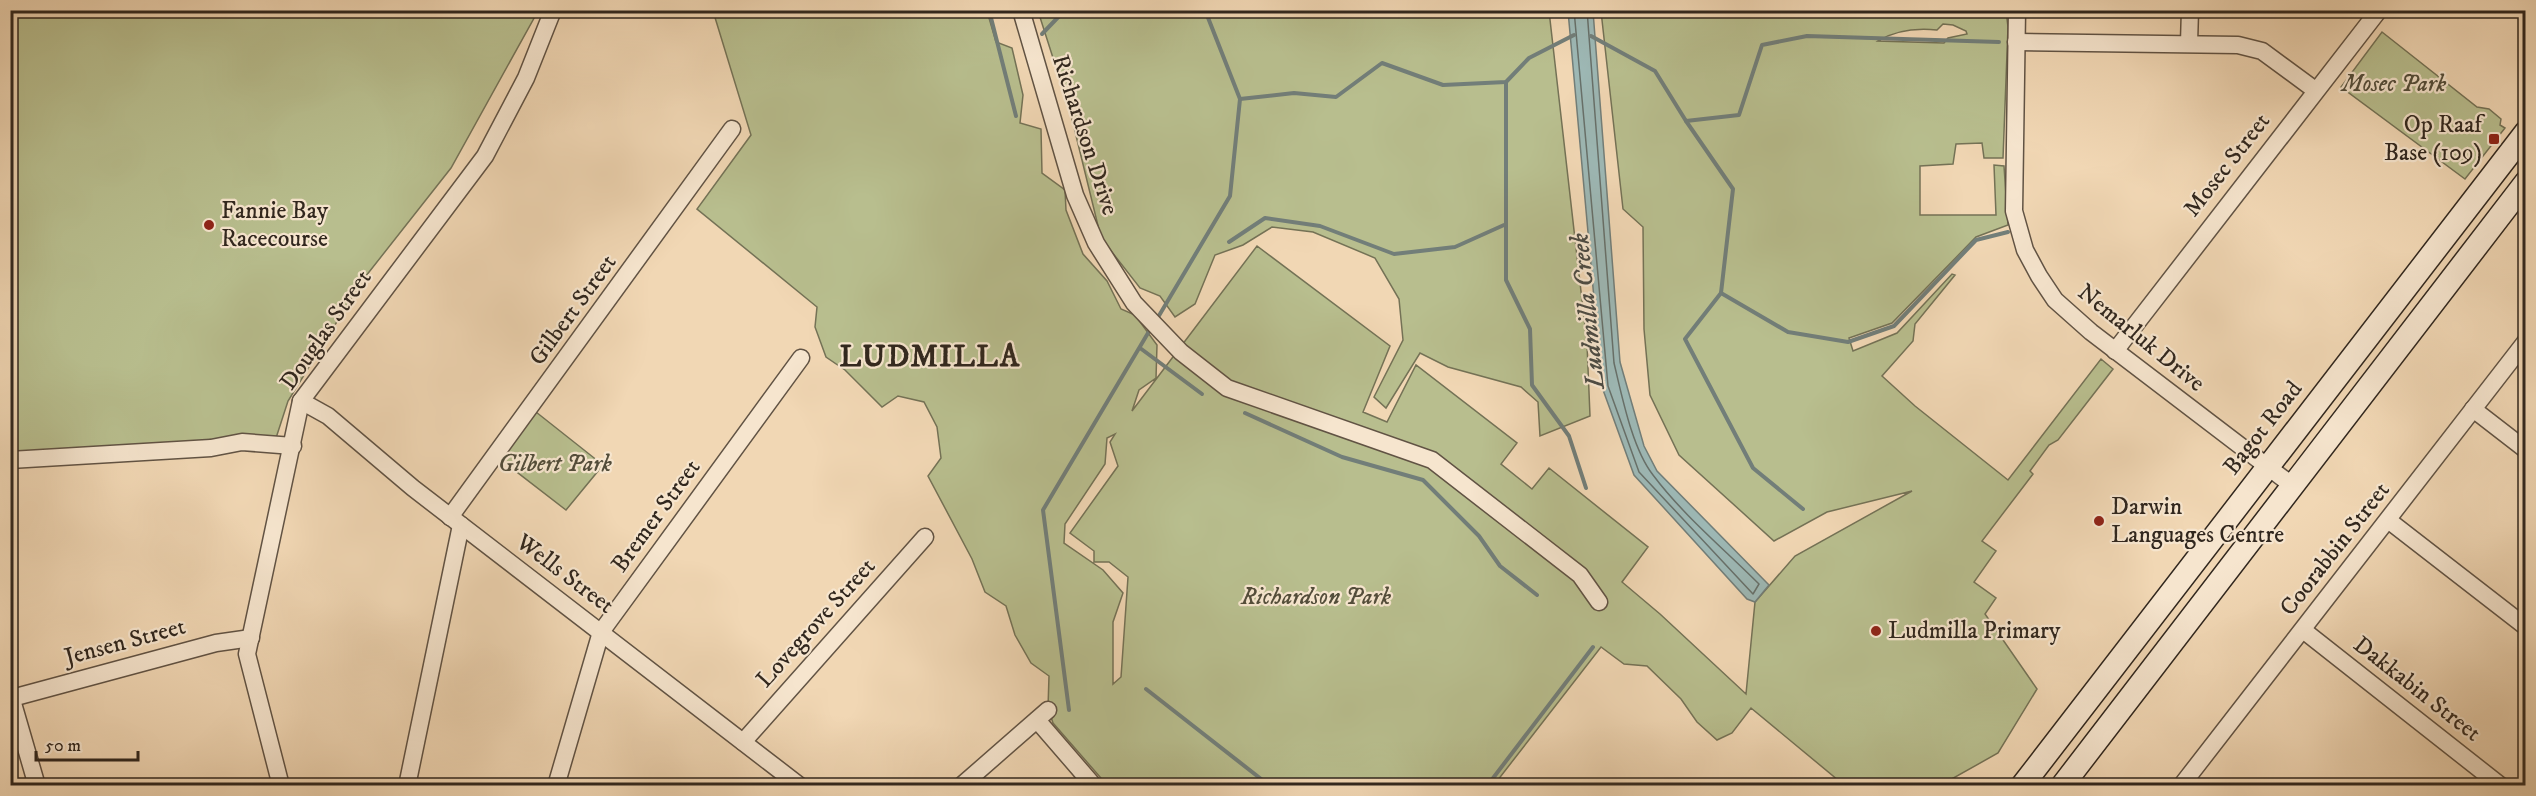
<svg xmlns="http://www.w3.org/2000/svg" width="2536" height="796" font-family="'IM FELL DW Pica',serif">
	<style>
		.green { fill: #b8be8e; stroke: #747256; stroke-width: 1.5; fill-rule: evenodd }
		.water { fill: #9db8b5; stroke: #727e79; stroke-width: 1.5 }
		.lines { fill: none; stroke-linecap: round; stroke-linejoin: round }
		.shore { stroke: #67706a; stroke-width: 1.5 }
		.stream { stroke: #727e79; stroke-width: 4 }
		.minor-casing { stroke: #615344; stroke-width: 19 }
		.secondary-casing { stroke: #31271e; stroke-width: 25 }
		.minor { stroke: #f6e5ce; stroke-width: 16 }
		.secondary { stroke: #f6e5ce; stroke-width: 22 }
		.poi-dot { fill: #8f2418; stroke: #f6e5ce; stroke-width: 2 }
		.labels { text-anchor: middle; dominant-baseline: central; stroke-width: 4.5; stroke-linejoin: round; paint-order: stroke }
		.park-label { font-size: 24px; font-style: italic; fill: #534d3a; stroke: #f6e5ce }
		.poi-label { font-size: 24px; fill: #31271e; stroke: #f6e5ce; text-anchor: start }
		.street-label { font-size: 24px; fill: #31271e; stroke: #f6e5ce }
		.water-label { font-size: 26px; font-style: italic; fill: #4c4b44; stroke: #f6e5ce }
		.district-label { font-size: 30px; font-weight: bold; letter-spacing: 1.5px; fill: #31271e; stroke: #f6e5ce }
	</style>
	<rect width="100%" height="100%" fill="#f1d7b4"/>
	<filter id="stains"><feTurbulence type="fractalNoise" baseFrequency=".00333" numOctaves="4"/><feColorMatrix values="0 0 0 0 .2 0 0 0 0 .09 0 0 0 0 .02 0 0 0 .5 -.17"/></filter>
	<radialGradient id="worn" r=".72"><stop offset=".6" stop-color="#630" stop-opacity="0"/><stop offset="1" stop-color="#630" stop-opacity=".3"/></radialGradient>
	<g class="green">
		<path d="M 10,11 L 538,11 L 451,168 L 362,281 L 288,401 L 276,438 L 11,454 Z"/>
		<path d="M 713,11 L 987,11 L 996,42 L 1012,48 L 1023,95 L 1020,123 L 1041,129 L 1042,173 L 1065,190 L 1066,210 L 1083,254 L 1107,281 L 1121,309 L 1135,315 L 1157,345 L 1156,378 L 1139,390 L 1132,411 L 1257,246 L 1390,346 L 1363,412 L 1387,422 L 1416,365 L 1517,443 L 1501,464 L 1532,489 L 1549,468 L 1648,547 L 1622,582 L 1660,614 L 1746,694 L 1755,602 L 1795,556 L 1912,491 L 1827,512 L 1774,541 L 1679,455 L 1650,395 L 1644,329 L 1643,227 L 1623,209 L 1601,11 L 2006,11 L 2008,27 L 2003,158 L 1984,158 L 1982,143 L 1956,144 L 1953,164 L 1920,166 L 1920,215 L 1996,215 L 1994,165 L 2004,166 L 2008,225 L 1976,237 L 1892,323 L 1849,338 L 1853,351 L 1897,333 L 1952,274 L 1955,275 L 1915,324 L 1913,341 L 1882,376 L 1915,406 L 2008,480 L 2101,359 L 2113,369 L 2058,440 L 2049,445 L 2030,471 L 2033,474 L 1982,541 L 1996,551 L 1974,582 L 1996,598 L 1985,614 L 2037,689 L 1998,753 L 1941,785 L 1844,785 L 1751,708 L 1732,733 L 1717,740 L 1697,722 L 1681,699 L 1647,666 L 1624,664 L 1601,647 L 1494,785 L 1107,785 L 1053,723 L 1048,708 L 1049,676 L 1031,663 L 1015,635 L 1006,606 L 985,592 L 972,559 L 928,476 L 941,458 L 937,427 L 924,402 L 898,396 L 882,407 L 845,370 L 826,357 L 815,327 L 817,307 L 697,209 L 751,135 ZM 1943,24 L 1953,25 L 1966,31 L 1967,34 L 1948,38 L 1944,43 L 1878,41 C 1896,30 1917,28 1937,30 ZM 1115,434 L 1110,442 L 1118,466 L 1070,533 L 1094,551 L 1094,562 L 1109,562 L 1128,577 L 1121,677 L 1113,684 L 1113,622 L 1123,593 L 1103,570 L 1064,543 L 1065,524 L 1105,464 L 1107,438 Z"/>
		<path d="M 1038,11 L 1549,11 L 1587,344 L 1590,416 L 1540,436 L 1538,402 L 1521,387 L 1448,367 L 1420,353 L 1386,408 L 1374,397 L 1403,340 L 1399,299 L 1375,258 L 1313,232 L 1272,227 L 1243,245 L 1215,255 L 1195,304 L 1175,317 L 1160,296 L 1140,288 L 1101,238 L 1070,111 Z"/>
		<path d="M 2382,32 L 2477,107 L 2489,109 L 2501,119 L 2500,125 L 2505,128 L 2465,179 L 2341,87 Z"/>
		<path d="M 536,412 L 603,465 L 566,510 L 500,459 Z"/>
	</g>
	<path class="water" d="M 1568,11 L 1593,11 L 1620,362 L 1644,446 L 1657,471 L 1769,585 L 1755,602 L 1747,599 L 1634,475 L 1602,387 Z"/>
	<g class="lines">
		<path class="shore" d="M 1574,10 L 1608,386 L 1639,472 L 1753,594 L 1759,584 C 1724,549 1683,515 1653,475 C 1632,448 1622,396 1614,363 L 1587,10"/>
		<g class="stream">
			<path d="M 989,10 L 1016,116"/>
			<path d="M 1042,34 L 1065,10"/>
			<path d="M 1591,36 L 1655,71 L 1686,121 L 1739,115 L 1762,45 L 1807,36 L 1999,42"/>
			<path d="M 1506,82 L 1506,280 L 1530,329 L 1532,385 L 1569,436 L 1586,488"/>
			<path d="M 1240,99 L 1294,93 L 1336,97 L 1382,63 L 1443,85 L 1506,82 L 1529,58 L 1574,35"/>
			<path d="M 1686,121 L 1733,189 L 1721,293 L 1788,332 L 1848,342 L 1894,326 L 1976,240 L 2008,232"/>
			<path d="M 1229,242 L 1265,218 L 1320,226 L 1394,254 L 1455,247 L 1504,225"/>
			<path d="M 1721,293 L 1685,339 L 1753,468 L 1803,509"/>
			<path d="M 1157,319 L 1230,196 L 1240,99 L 1205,10"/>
			<path d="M 1140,348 L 1202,394"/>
			<path d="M 1245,413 L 1342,457 L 1423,480 L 1479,536 L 1500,566 L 1537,595"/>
			<path d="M 1146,689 L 1270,786"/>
			<path d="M 1069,710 L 1043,510 L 1151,328"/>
			<path d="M 1487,786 L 1593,647"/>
		</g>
		<defs>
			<g id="minor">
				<path d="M 1021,10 L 1075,195 L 1096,243 L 1134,303 L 1181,352 L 1227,388 L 1432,460 L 1580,575 L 1599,602"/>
				<path d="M 2017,10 L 2014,211 L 2025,250 L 2039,276 L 2055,300 L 2091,332 L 2293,486"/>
				<path d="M 2016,42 L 2238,45 L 2262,51 L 2315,90"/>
				<path d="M 2189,43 L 2190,10"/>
				<path d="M 2115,351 L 2379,10"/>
				<path d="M 301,401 L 328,416 L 413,488 L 800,786"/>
				<path d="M 2473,409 L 2526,450"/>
				<path d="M 10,460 L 211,448 L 242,442 L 293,446"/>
				<path d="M 450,517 L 732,129"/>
				<path d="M 2388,520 L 2526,627"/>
				<path d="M 2303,630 L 2501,786"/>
				<path d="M 10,693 L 37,786"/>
				<path d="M 12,698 L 216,643 L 251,638"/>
				<path d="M 1037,720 L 1094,786"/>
				<path d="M 743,742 L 925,537"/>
				<path d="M 281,786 L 247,654 L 301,401 L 485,156 L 526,78 L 553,10"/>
				<path d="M 407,786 L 461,525"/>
				<path d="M 556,786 L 601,632 L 801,358"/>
				<path d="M 961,786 L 1048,710"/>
				<path d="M 2181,786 L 2526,341"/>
			</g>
			<g id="secondary">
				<path d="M 2022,786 L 2526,132"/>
				<path d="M 2062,786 L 2526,182"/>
			</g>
		</defs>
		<use href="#minor" class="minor-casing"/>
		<use href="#secondary" class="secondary-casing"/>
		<use href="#minor" class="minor"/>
		<use href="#secondary" class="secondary"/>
	</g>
	<g class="poi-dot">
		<rect x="2488" y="133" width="12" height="12" rx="3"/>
		<circle cx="209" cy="225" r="6"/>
		<circle cx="2099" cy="521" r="6"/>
		<circle cx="1876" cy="631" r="6"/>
	</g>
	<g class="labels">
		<g class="park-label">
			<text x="2394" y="84">Mosec Park</text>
			<text x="555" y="464">Gilbert Park</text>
			<text x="1316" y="597">Richardson Park</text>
		</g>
		<g class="poi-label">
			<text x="2482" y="125" text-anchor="end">Op Raaf<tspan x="2482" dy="28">Base (109)</tspan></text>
			<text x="221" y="211">Fannie Bay<tspan x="221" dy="28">Racecourse</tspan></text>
			<text x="2111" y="507">Darwin<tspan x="2111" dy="28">Languages Centre</tspan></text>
			<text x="1888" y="631">Ludmilla Primary</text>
		</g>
		<g class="street-label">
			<text transform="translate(1085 135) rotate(72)">Richardson Drive</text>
			<text transform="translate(2227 165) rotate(-52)">Mosec Street</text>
			<text transform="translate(573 310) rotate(-54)">Gilbert Street</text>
			<text transform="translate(326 330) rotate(-55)">Douglas Street</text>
			<text transform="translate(2141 338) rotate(39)">Nemarluk Drive</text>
			<text transform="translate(2263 428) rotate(-52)">Bagot Road</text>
			<text transform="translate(656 516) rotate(-54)">Bremer Street</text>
			<text transform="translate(2335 549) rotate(-52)">Coorabbin Street</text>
			<text transform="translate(565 574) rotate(37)">Wells Street</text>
			<text transform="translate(816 623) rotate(-48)">Lovegrove Street</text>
			<text transform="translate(125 642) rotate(-15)">Jensen Street</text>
			<text transform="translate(2417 689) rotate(38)">Dakkabin Street</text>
		</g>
		<g class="water-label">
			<text transform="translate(1588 311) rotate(-96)">Ludmilla Creek</text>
		</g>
		<g class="district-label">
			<text x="930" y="357">LUDMILLA</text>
		</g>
	</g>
	<rect width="2536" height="796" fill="none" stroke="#f1d7b4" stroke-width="36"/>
	<rect x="12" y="12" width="2512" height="772" fill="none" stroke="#31271e" stroke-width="3"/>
	<rect x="18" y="18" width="2500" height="760" fill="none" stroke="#31271e" stroke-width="1.5"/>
	<path d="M36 751v9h102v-9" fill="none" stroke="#31271e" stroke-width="3"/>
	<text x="45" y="751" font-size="18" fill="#31271e" stroke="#f6e5ce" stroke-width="4.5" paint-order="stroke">50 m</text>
	<rect width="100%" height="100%" filter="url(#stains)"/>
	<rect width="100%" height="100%" fill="url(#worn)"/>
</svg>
